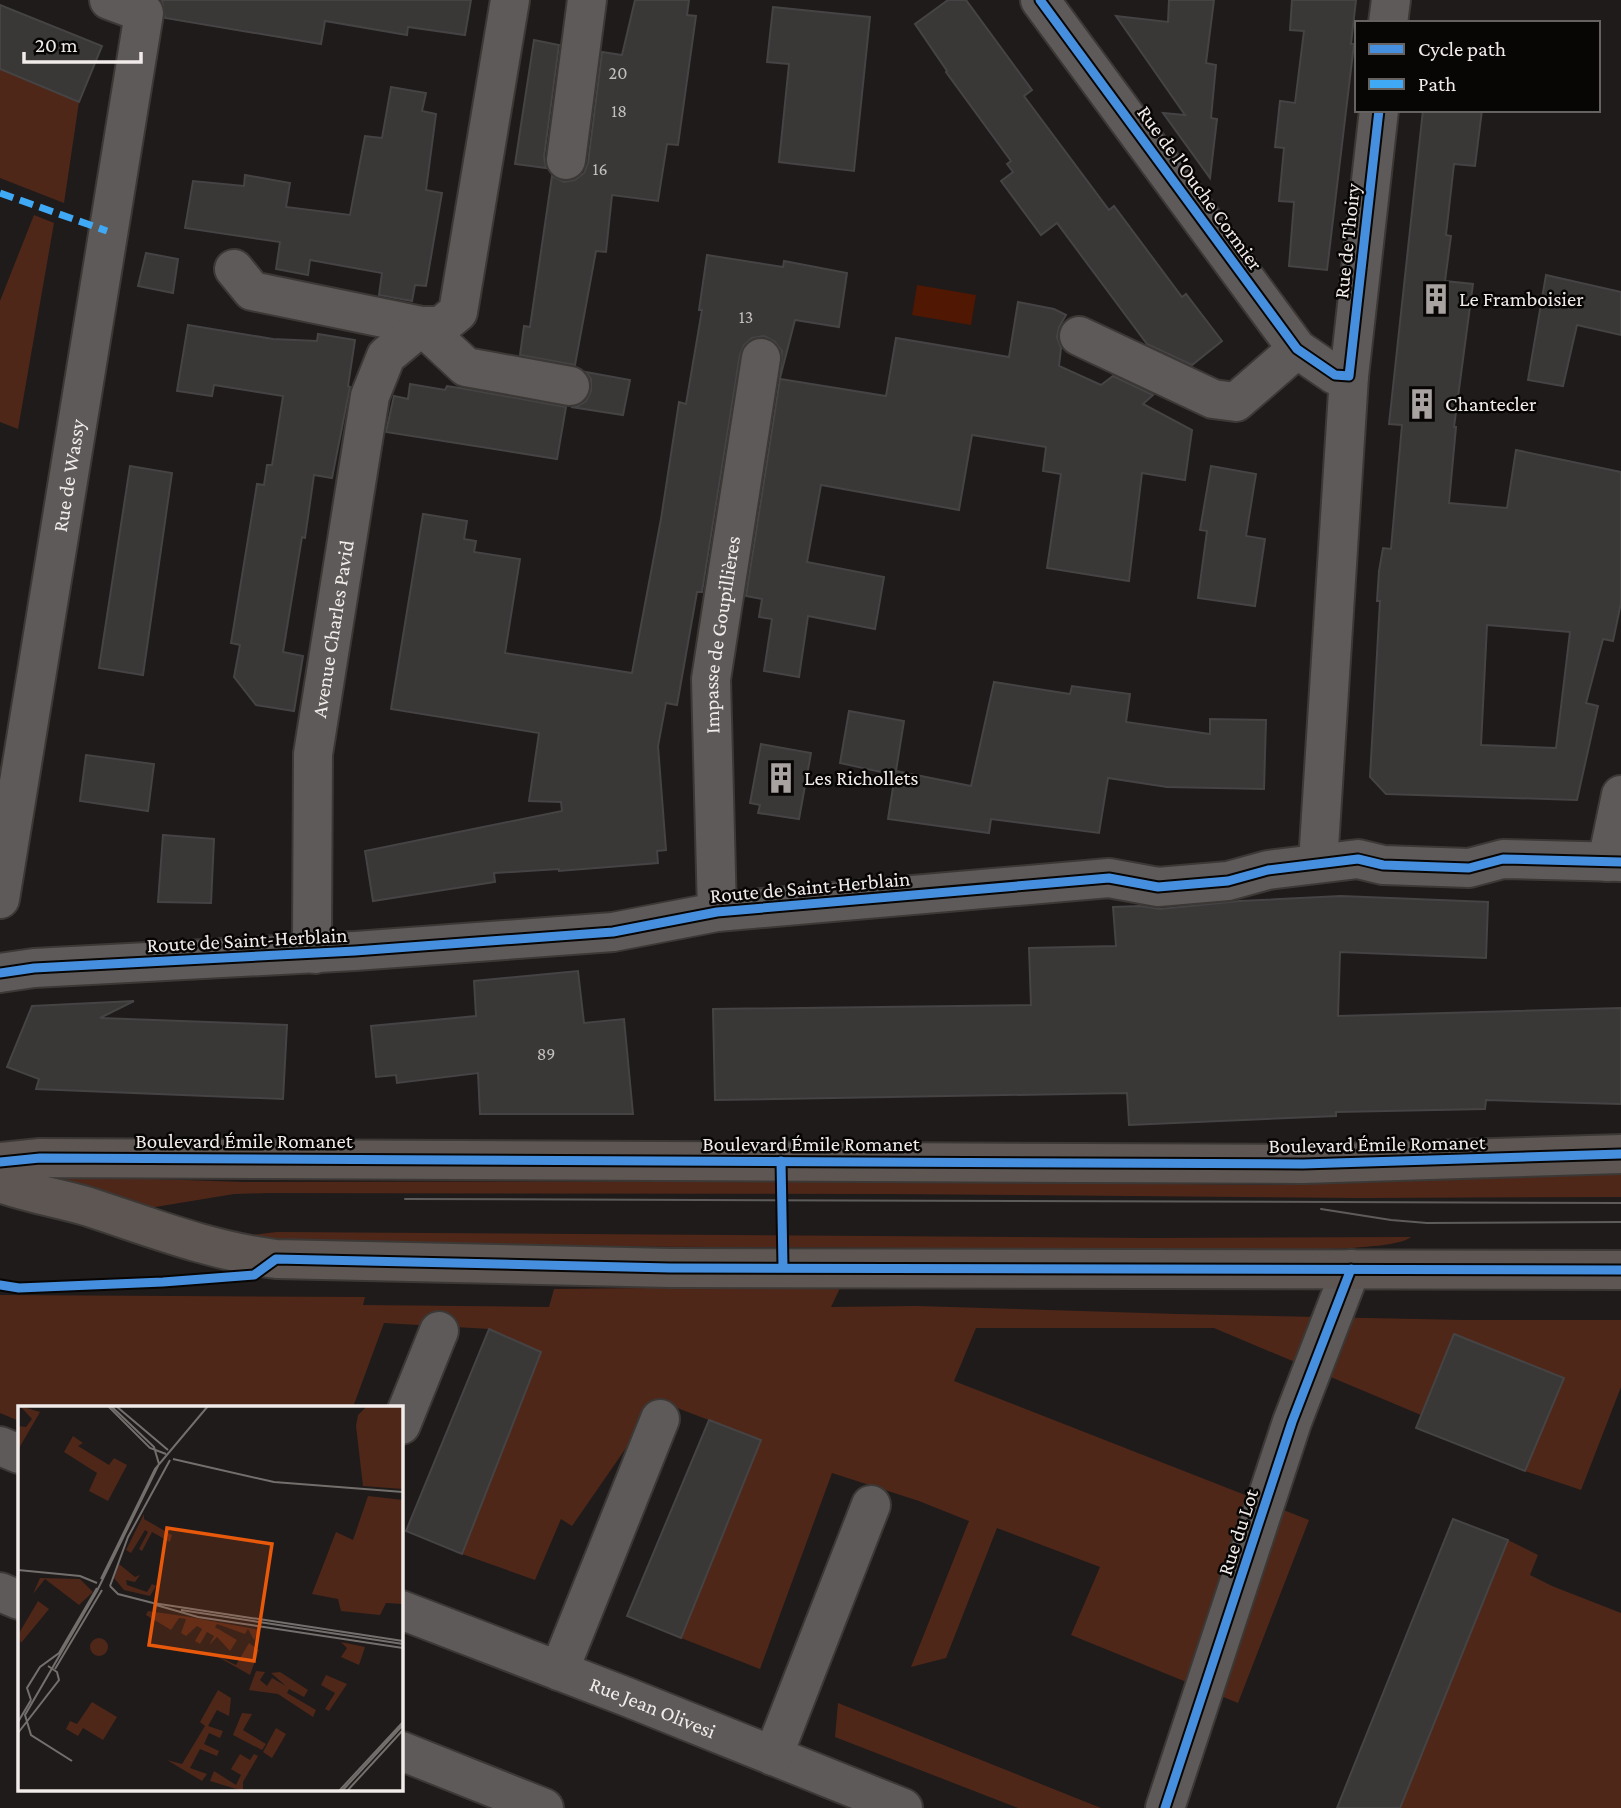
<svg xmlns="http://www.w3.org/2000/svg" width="1621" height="1808" font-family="'Crimson Pro',serif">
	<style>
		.green { fill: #4f2719 }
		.water { fill: #501702 }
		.building { fill: #393837; stroke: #454344; stroke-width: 2; fill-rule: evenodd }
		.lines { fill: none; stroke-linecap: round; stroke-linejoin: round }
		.minor-casing { stroke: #3b3836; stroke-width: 42 }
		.major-casing { stroke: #3b3836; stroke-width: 42 }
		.minor { stroke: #5d5a59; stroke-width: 38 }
		.major { stroke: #5d5653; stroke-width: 38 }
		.tram { stroke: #5e5c5b; stroke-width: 2 }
		.quiet { stroke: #3fa9f5; stroke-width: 7; stroke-dasharray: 14 7; stroke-linecap: butt }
		.cycleway-casing { stroke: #080605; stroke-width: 13 }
		.cycleway { stroke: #468fdf; stroke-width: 9 }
		.labels { text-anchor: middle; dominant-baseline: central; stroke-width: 5; stroke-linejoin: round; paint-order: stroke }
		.number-label { font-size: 18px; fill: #c3bfbd }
		.street-label { font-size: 21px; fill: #f1ecea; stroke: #080605 }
		.poi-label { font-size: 21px; fill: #f1ecea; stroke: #080605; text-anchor: start }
		.inset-road { fill: none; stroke: #736f6d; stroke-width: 2 }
		.view { fill: #e8590c; fill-opacity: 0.15; stroke: #e8590c; stroke-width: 3.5 }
		.inset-edge { fill: none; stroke: #f1ecea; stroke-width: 3.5 }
	</style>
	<rect width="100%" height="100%" fill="#1f1b1a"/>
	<g class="green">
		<path d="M 0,69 L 79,102 L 64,203 L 0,178 Z"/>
		<path d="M 34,215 L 54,223 L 18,429 L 0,422 L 0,301 Z"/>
		<path d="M 1621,1173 L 1621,1197 L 1361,1198 L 889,1194 L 267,1193 L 234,1194 L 143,1209 L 61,1186 L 63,1176 L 244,1182 L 899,1181 L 1274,1185 Z"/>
		<path d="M 277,1232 L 1149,1238 L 1411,1237 C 1398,1249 1315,1249 1294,1250 L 317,1245 L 244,1236 Z"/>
		<path d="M 841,1286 L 831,1307 L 917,1306 L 1177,1314 L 1464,1320 L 1621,1320 L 1621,1387 L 1581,1490 L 1525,1471 L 1564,1378 L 1454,1334 L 1421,1415 L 1214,1328 L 976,1328 L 954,1381 L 1309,1520 L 1238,1703 L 1071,1635 L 1100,1567 L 997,1528 L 946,1658 L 911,1667 L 969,1521 L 919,1501 L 832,1473 L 760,1669 L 681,1638 L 761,1440 L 672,1406 L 635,1435 L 572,1526 L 561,1519 L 535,1580 L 462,1554 L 541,1352 L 490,1329 L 384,1323 L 353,1407 L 19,1407 L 19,1421 L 0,1413 L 0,1295 L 365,1297 L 363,1305 L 549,1307 L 554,1289 Z"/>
		<path d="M 1508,1540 L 1538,1555 L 1530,1575 L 1552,1586 L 1621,1613 L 1621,1808 L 1400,1808 Z"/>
		<path d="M 838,1703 L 1101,1808 L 1018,1808 L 835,1737 Z"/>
	</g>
	<path class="water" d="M 917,285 L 976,295 L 971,325 L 912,315 Z"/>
	<g class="building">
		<path d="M 162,0 L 471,0 L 465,35 L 408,27 L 407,35 L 325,21 L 321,44 L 165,18 Z"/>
		<path d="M 635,0 L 689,0 L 687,15 L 696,16 L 678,145 L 667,144 L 658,201 L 612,195 L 606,252 L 596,251 L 575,365 L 520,355 L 524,326 L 530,327 L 552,176 L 564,182 L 575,180 L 584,173 L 588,163 L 602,52 L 622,55 Z"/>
		<path d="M 948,0 L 966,0 L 1032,90 L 1024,96 L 1109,210 L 1114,206 L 1182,297 L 1186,294 L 1222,341 L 1192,365 L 1147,344 L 1057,223 L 1041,235 L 1001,181 L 1013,172 L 1007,164 L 1011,161 L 946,72 L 947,71 L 915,24 Z"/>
		<path d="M 1169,0 L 1214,0 L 1206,63 L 1216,65 L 1211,118 L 1217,119 L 1210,178 L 1163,113 L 1185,115 L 1116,16 L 1168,22 Z"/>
		<path d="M 1292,0 L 1356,0 L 1351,44 L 1354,44 L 1327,270 L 1289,266 L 1294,202 L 1279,201 L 1284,148 L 1275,147 L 1280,101 L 1295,103 L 1304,31 L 1290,30 Z"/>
		<path d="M 0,5 L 102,46 L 79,102 L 0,69 Z"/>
		<path d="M 773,7 L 870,17 L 854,171 L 779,162 L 789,64 L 767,62 Z"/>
		<path d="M 534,40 L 559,45 L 544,157 L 546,168 L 515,164 Z"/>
		<path d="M 391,87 L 426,93 L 422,111 L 436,114 L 426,190 L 442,193 L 426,286 L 415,285 L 412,301 L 379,295 L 382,273 L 310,260 L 308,275 L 276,269 L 280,242 L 185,228 L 193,181 L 244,186 L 245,175 L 290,183 L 286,207 L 350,215 L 365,136 L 382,138 Z"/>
		<path d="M 1423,110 L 1482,110 L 1475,166 L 1454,164 L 1446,235 L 1451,236 L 1445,281 L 1473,284 L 1454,427 L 1456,427 L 1449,503 L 1507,508 L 1516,450 L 1621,472 L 1621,603 L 1613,641 L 1603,639 L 1586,703 L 1598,706 L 1577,800 L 1386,794 L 1370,777 L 1380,601 L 1377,601 L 1379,571 L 1383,548 L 1391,549 L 1402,425 L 1389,424 ZM 1487,625 L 1570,632 L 1556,748 L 1481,745 Z"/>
		<path d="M 146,253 L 178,259 L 173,293 L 138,286 Z"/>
		<path d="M 707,255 L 783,267 L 784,261 L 847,273 L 839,327 L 795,320 L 780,378 L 782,351 L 774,341 L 764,336 L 752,338 L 744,345 L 740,354 L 702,592 L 697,592 L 677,705 L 666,703 L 658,746 L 666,850 L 657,851 L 658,863 L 559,871 L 559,869 L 494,873 L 495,882 L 373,901 L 365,851 L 562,811 L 561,802 L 529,801 L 539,733 L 391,709 L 423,514 L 467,521 L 464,539 L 476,541 L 474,552 L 520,559 L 505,653 L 632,673 L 661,519 L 679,402 L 686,404 L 702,310 L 699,310 Z"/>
		<path d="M 1546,275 L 1621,292 L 1621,335 L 1577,325 L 1563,386 L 1528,380 Z"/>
		<path d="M 1018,302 L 1054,309 L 1066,315 L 1059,327 L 1057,337 L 1061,348 L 1059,366 L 1101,385 L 1113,376 L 1153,395 L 1143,404 L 1192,430 L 1185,480 L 1142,473 L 1129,581 L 1047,568 L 1061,474 L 1043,471 L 1046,447 L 972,435 L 959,510 L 821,485 L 807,562 L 884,577 L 875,629 L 808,616 L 799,677 L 764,671 L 772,619 L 759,617 L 762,599 L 746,596 L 780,379 L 886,396 L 896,338 L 1009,357 Z"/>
		<path d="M 188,325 L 273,339 L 317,341 L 318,334 L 355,340 L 348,386 L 350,387 L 332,478 L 314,475 L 305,538 L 302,537 L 283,652 L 303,656 L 294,711 L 256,705 L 234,677 L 240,645 L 231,643 L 257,484 L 264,485 L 267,465 L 272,465 L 283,396 L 214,385 L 212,396 L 177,391 Z"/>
		<path d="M 586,372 L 630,380 L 623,415 L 571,407 L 578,406 L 586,401 L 591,391 L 591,379 Z"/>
		<path d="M 410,384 L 445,390 L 447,386 L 460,388 L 566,407 L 557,459 L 386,432 L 394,396 L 408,399 Z"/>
		<path d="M 130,466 L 172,473 L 143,675 L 99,668 Z"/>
		<path d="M 1211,466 L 1256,474 L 1246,536 L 1265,539 L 1255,606 L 1198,598 L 1207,531 L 1200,530 Z"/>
		<path d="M 994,682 L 1070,694 L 1072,686 L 1130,694 L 1126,722 L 1210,734 L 1210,719 L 1266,720 L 1264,789 L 1167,787 L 1108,778 L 1099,833 L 991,819 L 989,833 L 888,819 L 895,775 L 840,763 L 849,711 L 904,721 L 896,771 L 971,786 Z"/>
		<path d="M 761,744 L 811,753 L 799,819 L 758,813 L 760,805 L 750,803 Z"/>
		<path d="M 86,755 L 154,764 L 148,811 L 80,801 Z"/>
		<path d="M 163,835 L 214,839 L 211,903 L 158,902 Z"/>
		<path d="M 1341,896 L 1488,902 L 1486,958 L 1340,952 L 1338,1016 L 1621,1008 L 1621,1104 L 1486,1100 L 1485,1109 L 1336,1112 L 1336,1116 L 1129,1125 L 1127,1093 L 715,1100 L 713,1009 L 1031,1005 L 1029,948 L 1116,946 L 1113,907 L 1140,906 L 1160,909 L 1240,901 Z"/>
		<path d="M 578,971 L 584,1023 L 624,1019 L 633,1114 L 480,1114 L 478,1073 L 397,1083 L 396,1075 L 376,1077 L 371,1026 L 476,1016 L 474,981 Z"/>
		<path d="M 134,1001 L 100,1018 L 287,1025 L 283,1099 L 36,1089 L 39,1079 L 7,1067 L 32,1006 Z"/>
		<path d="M 489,1329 L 541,1352 L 462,1554 L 406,1531 Z"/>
		<path d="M 1454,1334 L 1564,1378 L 1525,1471 L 1416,1428 Z"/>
		<path d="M 709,1420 L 761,1440 L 681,1638 L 627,1616 Z"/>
		<path d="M 1453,1519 L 1508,1540 L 1400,1808 L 1337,1808 Z"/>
	</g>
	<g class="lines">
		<defs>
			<g id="minor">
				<path d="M 1040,0 L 1297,349 L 1335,375 L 1349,376"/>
				<path d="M 1388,23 L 1391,0"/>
				<path d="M 566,160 L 587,0"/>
				<path d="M 234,269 L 252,291 L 422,326 L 466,367 L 570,386"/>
				<path d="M 1079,336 L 1213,399 L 1236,402 L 1297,349"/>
				<path d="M 1607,862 L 1621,795"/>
				<path d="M 1318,863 L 1349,376 L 1379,110"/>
				<path id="s1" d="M 0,899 L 144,13 L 109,0"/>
				<path id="s2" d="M 717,912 L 711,679 L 761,358"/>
				<path id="s3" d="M 315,954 L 312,938 L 313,754 L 370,396 L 386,356 L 422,326 L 441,326 L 458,312 L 510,0"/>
				<path d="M 0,973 L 34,968 L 355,951 L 613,932 L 717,912 L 1109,878 L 1158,887 L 1228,881 L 1268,870 L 1358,859 L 1383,865 L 1469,868 L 1503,859 L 1621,862"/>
				<path d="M 401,1425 L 439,1331"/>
				<path d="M 0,1446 L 19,1454"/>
				<path d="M 0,1592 L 19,1600"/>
				<path id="s4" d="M 401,1610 L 627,1697 L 903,1808"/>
				<path d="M 559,1671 L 660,1419"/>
				<path d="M 401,1751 L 544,1808"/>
				<path d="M 773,1756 L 871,1505"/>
				<path d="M 1165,1808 L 1292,1422 L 1351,1269"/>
			</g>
			<g id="major">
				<path d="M 0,1162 L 40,1158 L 1303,1164 L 1621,1154"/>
				<path d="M 0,1183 C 30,1194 59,1198 89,1207 C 150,1227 211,1251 276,1259 L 670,1268 L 1621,1270"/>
			</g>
		</defs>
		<use href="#minor" class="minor-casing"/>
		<use href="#major" class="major-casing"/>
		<use href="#minor" class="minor"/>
		<use href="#major" class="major"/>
		<g class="tram">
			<path d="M 405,1199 L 1621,1203"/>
			<path d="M 1321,1209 L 1391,1220 L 1427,1223 L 1621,1222"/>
		</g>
		<path class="quiet" d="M 0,193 L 107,231"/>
		<defs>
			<g id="cycleway">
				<path d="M 1040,0 L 1297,349 L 1335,375 L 1349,376 L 1379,110"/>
				<path d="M 0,973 L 34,968 L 355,951 L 613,932 L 717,912 L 1109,878 L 1158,887 L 1228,881 L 1268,870 L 1358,859 L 1383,865 L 1469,868 L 1503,859 L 1621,862"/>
				<path d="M 781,1161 L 783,1267"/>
				<path d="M 0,1162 L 40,1158 L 1303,1164 L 1621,1154"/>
				<path d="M 0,1285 L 19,1288 L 163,1282 L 254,1275 L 276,1259 L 670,1268 L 1621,1270"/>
				<path d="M 1165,1808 L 1292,1422 L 1351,1269"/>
			</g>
		</defs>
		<use href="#cycleway" class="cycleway-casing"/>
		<use href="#cycleway" class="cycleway"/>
	</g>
	<defs>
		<symbol id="building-bare" viewBox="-9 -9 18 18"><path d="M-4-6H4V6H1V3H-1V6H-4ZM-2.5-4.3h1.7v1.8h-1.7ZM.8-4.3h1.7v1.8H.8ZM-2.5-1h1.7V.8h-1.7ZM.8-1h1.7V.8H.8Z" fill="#a8a3a1" stroke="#080605" stroke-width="2.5" paint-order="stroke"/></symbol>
	</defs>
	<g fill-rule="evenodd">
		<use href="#building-bare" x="1414" y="277" width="44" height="44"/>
		<use href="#building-bare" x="1400" y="382" width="44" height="44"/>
		<use href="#building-bare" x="759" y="756" width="44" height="44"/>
	</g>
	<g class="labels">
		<g class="number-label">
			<text x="618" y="73">20</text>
			<text x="619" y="111">18</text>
			<text x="600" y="169">16</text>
			<text x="746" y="317">13</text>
			<text x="546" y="1054">89</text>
		</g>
		<g class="street-label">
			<text transform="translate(1200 188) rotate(54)">Rue de l'Ouche Cormier</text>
			<text transform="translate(1347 241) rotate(-84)">Rue de Thoiry</text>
			<text stroke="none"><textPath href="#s1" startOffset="429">Rue de Wassy</textPath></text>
			<text stroke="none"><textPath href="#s3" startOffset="327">Avenue Charles Pavid</textPath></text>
			<text stroke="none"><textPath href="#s2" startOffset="278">Impasse de Goupillières</textPath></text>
			<text transform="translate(810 887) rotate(-5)">Route de Saint-Herblain</text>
			<text transform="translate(247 940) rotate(-3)">Route de Saint-Herblain</text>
			<text x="244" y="1141">Boulevard Émile Romanet</text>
			<text x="811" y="1144">Boulevard Émile Romanet</text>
			<text transform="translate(1377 1144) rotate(-1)">Boulevard Émile Romanet</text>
			<text transform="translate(1238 1532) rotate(-72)">Rue du Lot</text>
			<text stroke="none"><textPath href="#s4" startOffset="270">Rue Jean Olivesi</textPath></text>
		</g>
		<g class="poi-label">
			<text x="1459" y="299">Le Framboisier</text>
			<text x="1445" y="404">Chantecler</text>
			<text x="804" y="778">Les Richollets</text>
		</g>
	</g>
	<g transform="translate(18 1406)">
		<rect width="385" height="385" fill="#1f1b1a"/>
		<path d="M 2,0 L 22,6 L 0,44 L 0,20 L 8,21 L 14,13 ZM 349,0 L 385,0 L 385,83 L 345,80 L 338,20 L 340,9 ZM 55,30 L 65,37 L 60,40 L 91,59 L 96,52 L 109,59 L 90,95 L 71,85 L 79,67 L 46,46 ZM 350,90 L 385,94 L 385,198 L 368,197 L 362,209 L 323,205 L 320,193 L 294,188 L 318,126 L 335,134 ZM 126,108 L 126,113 L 154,129 L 152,136 L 134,126 L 124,145 L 121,143 L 130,126 L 127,124 L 113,147 L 108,144 ZM 101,158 L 117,171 L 122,169 L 117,176 L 108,174 L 109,179 L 129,186 L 134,178 L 138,180 L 132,190 L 106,184 L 96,172 ZM 22,172 L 62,173 L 75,186 L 61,199 L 27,173 L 15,188 ZM 20,195 L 31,203 L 3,237 L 0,229 ZM 130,205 L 172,211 L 242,224 L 236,234 L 230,223 L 227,228 L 199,218 L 197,221 L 219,234 L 212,245 L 199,231 L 191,239 L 196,230 L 189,226 L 182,238 L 177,235 L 184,223 L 179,220 L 168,230 L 163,227 L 168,213 L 161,212 L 153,224 L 128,209 ZM72 241a9 9 0 1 1 18 0a9 9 0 1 1-18 0ZM 323,236 L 347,241 L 341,259 L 323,251 L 329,242 ZM 231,237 L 241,244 L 232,269 L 186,243 L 218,259 ZM 238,265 L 247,266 L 242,274 L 249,280 L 254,272 L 268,280 L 253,267 L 262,266 L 290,284 L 286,291 L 271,283 L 269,287 L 298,304 L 295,311 L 260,288 L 231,284 ZM 308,269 L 329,278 L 311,305 L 307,303 L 317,287 L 303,279 ZM 200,284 L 213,292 L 211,310 L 199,304 L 190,320 L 205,325 L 202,332 L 191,327 L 186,338 L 201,345 L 199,350 L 182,343 L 172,362 L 189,368 L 184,375 L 149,354 L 164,358 L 187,320 L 182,316 ZM 74,296 L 99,311 L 85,334 L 65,322 L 60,330 L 48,323 L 52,315 L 59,318 ZM 224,307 L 234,308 L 225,324 L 248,338 L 244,344 L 215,329 ZM 258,322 L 268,328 L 254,352 L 245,346 ZM 222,348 L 232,354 L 236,348 L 240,350 L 225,376 L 225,385 L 192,375 L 196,365 L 218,379 L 223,369 L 213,363 Z" fill="#4f2719"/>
		<path class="inset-road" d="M 90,0 L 132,42 L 148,48M 98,0 L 150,44M 155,53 L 256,76 L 385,86M 0,164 L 62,170 L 79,177M 83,173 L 137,63 L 190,0M 92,180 L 100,188 L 135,197 L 385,235M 92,180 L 110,131 L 152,54M 138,199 L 180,211 L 385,242M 163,204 L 385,238M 37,263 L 84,184M 13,294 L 9,282 L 22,261 L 41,247 L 79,182M 0,316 L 13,294M 0,327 L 41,274 L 39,266 L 30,260M 54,355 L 13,329 L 7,309 L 79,185 L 141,58 L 136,41 L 93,0M 321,385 L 385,316M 324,385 L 385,319M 329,385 L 385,324"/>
		<path class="view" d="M 149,122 L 254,138 L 236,255 L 131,239 Z"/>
		<rect width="385" height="385" class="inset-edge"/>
	</g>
	<rect x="1355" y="21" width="245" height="91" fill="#080605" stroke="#656261" stroke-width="2"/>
	<rect x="1369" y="44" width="35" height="10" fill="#468fdf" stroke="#656261" stroke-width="2"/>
	<text x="1418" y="56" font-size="21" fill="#f1ecea">Cycle path</text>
	<rect x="1369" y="79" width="35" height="10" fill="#3fa9f5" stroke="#656261" stroke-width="2"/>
	<text x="1418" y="91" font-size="21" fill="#f1ecea">Path</text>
	<path d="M24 52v10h117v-10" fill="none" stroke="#f1ecea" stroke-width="3.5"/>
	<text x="35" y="52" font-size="21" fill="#f1ecea" stroke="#080605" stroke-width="5" paint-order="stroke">20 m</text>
</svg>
